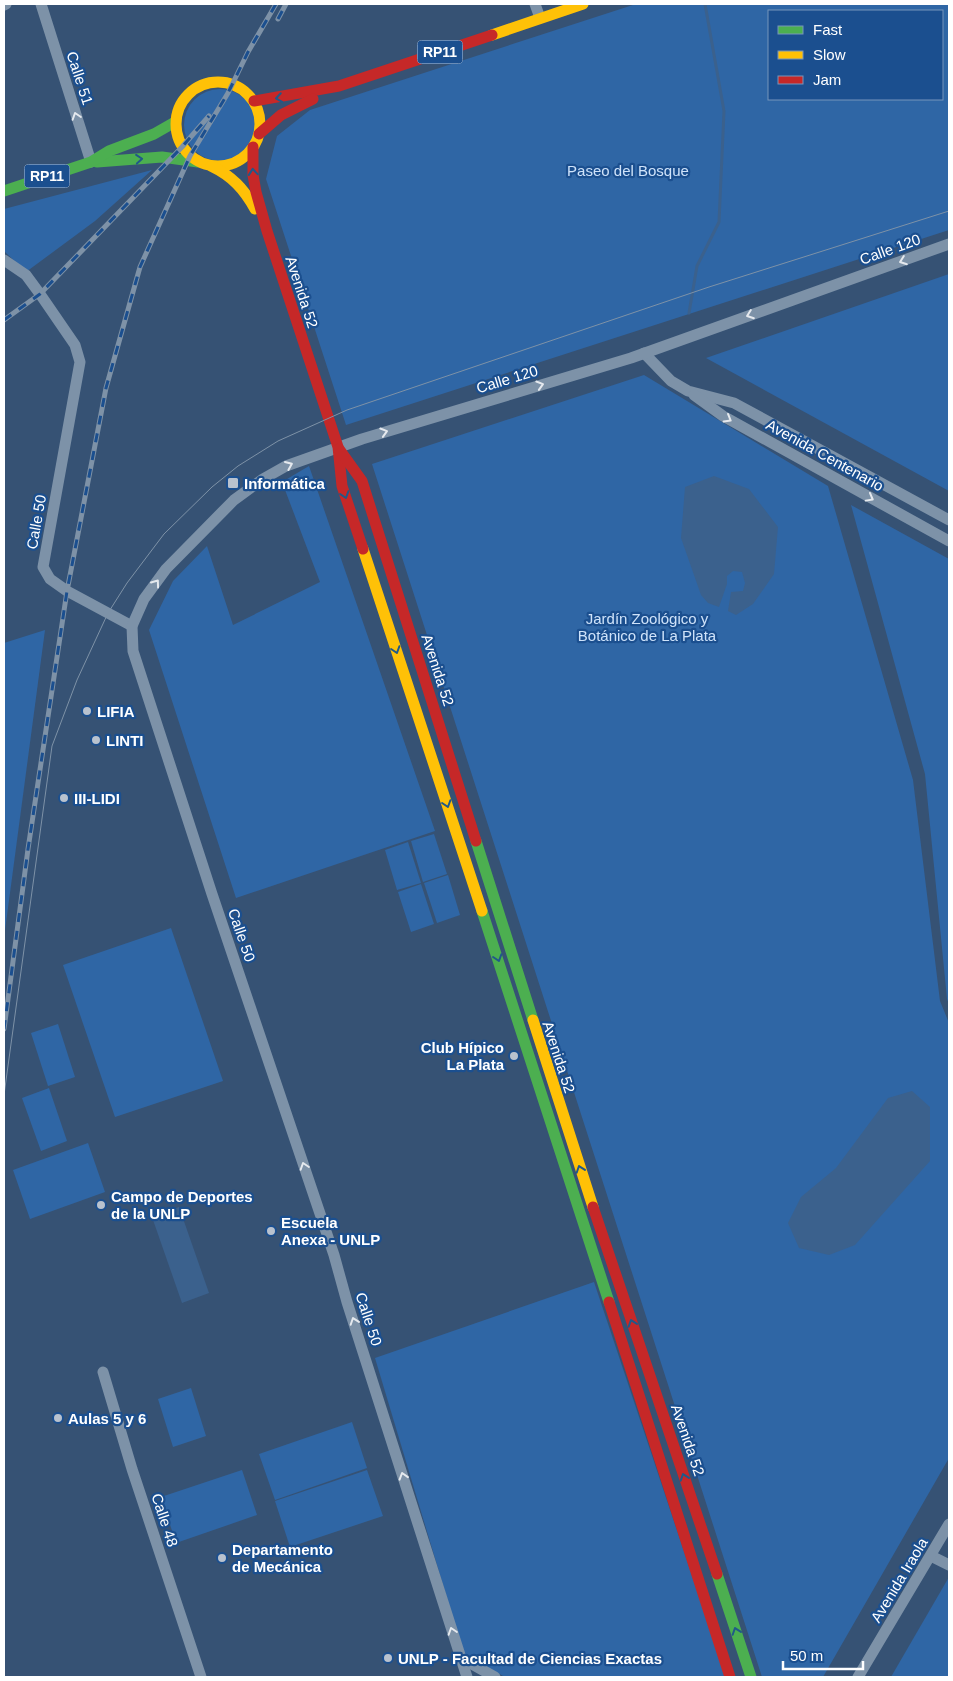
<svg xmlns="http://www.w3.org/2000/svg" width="953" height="1681" font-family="Helvetica,sans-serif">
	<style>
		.green { fill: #2f66a5; fill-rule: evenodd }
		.water { fill: #3b618d }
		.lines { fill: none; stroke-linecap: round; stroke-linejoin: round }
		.stream { stroke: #3b618d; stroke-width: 3 }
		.street { stroke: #7d92a8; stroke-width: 11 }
		.fast { stroke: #4caf50; stroke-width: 11 }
		.slow { stroke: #ffc107; stroke-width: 11 }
		.jam { stroke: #c62828; stroke-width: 11 }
		.tram { stroke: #7e92a7; stroke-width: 1 }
		.rail-casing { stroke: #7e92a7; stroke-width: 5 }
		.rail { stroke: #1b4f8f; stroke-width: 3; stroke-dasharray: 9; stroke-linecap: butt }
		.oneway { stroke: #205989 }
		.oneway2 { stroke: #e5e9ee }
		.poi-dot { fill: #b9c2ce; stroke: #1b4f8f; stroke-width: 2 }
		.labels { text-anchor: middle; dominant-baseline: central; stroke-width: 4.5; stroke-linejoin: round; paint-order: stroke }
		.shield { fill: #1b4f8f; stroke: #bbcadd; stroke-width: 1 }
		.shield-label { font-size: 14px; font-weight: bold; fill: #fff }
		.street-label { font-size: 15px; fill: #fff; stroke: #1b4f8f }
		.park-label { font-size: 15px; fill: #cfe3fa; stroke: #1b4f8f }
		.poi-label { font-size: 15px; font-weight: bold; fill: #fff; stroke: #1b4f8f; text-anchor: start }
	</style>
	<rect width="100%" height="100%" fill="#365274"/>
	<g class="green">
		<path d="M 636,4 L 949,4 L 949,230 L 346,425 L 266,179 L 277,136 L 310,110 ZM 769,11 L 942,11 L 942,99 L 769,99 Z"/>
		<circle cx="220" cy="125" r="36"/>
		<path d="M 152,170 L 95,221 L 26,272 L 4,251 L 4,209 Z"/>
		<path d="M 949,274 L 949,491 L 706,358 Z"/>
		<path d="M 644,375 L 828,486 L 913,780 L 940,1001 L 949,1023 L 949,1458 L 823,1677 L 762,1677 L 372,464 Z"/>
		<path d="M 309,466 L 435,831 L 236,898 L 149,630 L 173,581 L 207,546 L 233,625 L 320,582 L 282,482 Z"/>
		<path d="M 851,505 L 949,559 L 949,1004 L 947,999 L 925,774 Z"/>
		<path d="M 45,630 L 4,938 L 4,643 Z"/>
		<path d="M 434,834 L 447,874 L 423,882 L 411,841 Z"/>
		<path d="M 408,842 L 421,883 L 397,890 L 385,850 Z"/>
		<path d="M 448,875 L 460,915 L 437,923 L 424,883 Z"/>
		<path d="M 421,884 L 434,924 L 411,932 L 398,892 Z"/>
		<path d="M 171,928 L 223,1081 L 115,1117 L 63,965 Z"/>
		<path d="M 58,1024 L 75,1077 L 48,1086 L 31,1033 Z"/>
		<path d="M 49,1088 L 67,1141 L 41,1151 L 22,1098 Z"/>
		<path d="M 88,1143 L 105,1192 L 30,1219 L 13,1170 Z"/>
		<path d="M 594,1282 L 726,1677 L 505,1677 L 464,1655 L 375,1358 Z"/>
		<path d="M 191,1388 L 206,1436 L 173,1447 L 158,1399 Z"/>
		<path d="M 352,1422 L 367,1468 L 275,1500 L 259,1454 Z"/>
		<path d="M 242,1470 L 257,1515 L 176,1543 L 161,1497 Z"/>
		<path d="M 367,1470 L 383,1516 L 290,1547 L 275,1501 Z"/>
		<path d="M 949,1577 L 949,1677 L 891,1677 Z"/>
	</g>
	<g class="water">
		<path d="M 714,476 L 749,489 L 778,527 L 774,574 L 753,604 L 736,615 L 728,611 L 731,592 L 743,591 L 745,583 L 742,572 L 733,571 L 727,576 L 727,584 L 719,607 L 708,603 L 701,595 L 681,538 L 685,487 Z"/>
		<path d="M 912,1091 L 930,1107 L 930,1161 L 855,1245 L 829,1255 L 799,1248 L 788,1223 L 801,1197 L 836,1168 L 888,1098 Z"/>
		<path d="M 179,1207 L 209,1293 L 182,1303 L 152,1217 Z"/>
	</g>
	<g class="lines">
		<path class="stream" d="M 689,313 L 697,266 L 719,222 L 724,111 L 705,4"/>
		<g class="street">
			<path d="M 41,4 L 91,162"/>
			<path d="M 535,4 L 540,18"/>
			<path d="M 4,5 L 6,4"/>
			<path d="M 4,260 L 26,275 L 40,294 L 75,345 L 80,362 L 43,567 L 50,579 L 67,591 L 132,626"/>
			<path d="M 644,353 L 671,381 L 688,391 L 734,403 L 949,520"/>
			<path d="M 694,395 L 723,416 L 949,541"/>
			<path d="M 103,1372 L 132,1469 L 201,1677"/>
			<path d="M 931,1556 L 949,1565"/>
			<path d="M 461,1658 L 495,1677"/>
			<path d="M 467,1677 L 347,1302 L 334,1255 L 212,894 L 133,651 L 132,626 L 144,599 L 166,569 L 234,500 L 263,479 L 286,466 L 362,439 L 631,358 L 949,244"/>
			<path d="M 858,1677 L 949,1524"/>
		</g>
		<g class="fast">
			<path d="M 97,162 L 162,157 L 198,162"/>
			<path d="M 4,191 L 91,162 L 109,151 L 154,134 L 175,122"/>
			<path d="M 476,841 L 533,1020"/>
			<path d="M 482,911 L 609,1302"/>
			<path d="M 717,1574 L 751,1677"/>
		</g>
		<g class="slow">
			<path d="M 492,35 L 583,4"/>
			<circle cx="218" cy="124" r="42"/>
			<path d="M 211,166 C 232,176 244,189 255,209"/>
			<path d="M 363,549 L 482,911"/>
			<path d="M 533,1020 L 593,1207"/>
		</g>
		<g class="jam">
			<path d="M 254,101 L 339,86 L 492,35"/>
			<path d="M 259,134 L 281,115 L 313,99"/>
			<path d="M 253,147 L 253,175 L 256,192 L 267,231 L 338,447 L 342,486 L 363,549"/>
			<path d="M 339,449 L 362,481 L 476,841"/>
			<path d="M 593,1207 L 717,1574"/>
			<path d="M 609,1302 L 730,1677"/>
		</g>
		<path class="tram" d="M 4,1095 L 52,746 L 77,680 L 108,613 L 127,583 L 164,534 L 212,487 L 238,466 L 278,441 L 347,410 L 709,287 L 949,211"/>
		<defs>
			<g id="rail">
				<path d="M 278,19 L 286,4"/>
				<path d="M 4,320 L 40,294 L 182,147 L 209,116"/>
				<path d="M 4,1029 L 28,849 L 67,591 L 106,388 L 140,267 L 190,156 L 228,93 L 248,52 L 276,4"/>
			</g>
		</defs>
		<use href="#rail" class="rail-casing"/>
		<use href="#rail" class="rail"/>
	</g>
	<defs><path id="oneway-chevron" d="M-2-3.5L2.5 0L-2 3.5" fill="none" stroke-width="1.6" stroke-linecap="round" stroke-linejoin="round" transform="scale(1.25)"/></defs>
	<g class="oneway">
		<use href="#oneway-chevron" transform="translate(279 98) rotate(171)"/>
		<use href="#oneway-chevron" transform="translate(139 159) rotate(-5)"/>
		<use href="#oneway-chevron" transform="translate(253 172) rotate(-95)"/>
		<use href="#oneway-chevron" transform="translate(345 495) rotate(72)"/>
		<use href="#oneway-chevron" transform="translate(396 650) rotate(72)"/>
		<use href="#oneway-chevron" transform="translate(447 804) rotate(72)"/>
		<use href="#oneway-chevron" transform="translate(498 958) rotate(72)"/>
		<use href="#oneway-chevron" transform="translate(580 1169) rotate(-109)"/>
		<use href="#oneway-chevron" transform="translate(632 1323) rotate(-109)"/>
		<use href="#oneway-chevron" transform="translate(684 1477) rotate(-109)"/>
		<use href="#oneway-chevron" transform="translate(736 1631) rotate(-109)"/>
	</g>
	<g class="oneway2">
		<use href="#oneway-chevron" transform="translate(76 116) rotate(-108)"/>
		<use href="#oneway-chevron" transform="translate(903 261) rotate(160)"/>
		<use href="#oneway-chevron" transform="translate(750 315) rotate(160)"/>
		<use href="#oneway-chevron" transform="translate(540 385) rotate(-17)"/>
		<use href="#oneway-chevron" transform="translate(728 419) rotate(30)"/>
		<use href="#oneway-chevron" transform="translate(384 432) rotate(-17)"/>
		<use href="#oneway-chevron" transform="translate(289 465) rotate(-23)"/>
		<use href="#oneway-chevron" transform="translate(870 498) rotate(29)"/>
		<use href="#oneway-chevron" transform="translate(156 583) rotate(-54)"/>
		<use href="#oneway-chevron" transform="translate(304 1166) rotate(-108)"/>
		<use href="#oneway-chevron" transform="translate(354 1321) rotate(-109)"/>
		<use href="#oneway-chevron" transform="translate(403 1476) rotate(-107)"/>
		<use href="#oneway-chevron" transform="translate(452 1631) rotate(-108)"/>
	</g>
	<g class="poi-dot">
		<rect x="227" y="477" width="12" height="12" rx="2.5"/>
		<circle cx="87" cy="711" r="5"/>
		<circle cx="96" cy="740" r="5"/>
		<circle cx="64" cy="798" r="5"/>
		<circle cx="514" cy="1056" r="5"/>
		<circle cx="101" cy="1205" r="5"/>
		<circle cx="271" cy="1231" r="5"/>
		<circle cx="58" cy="1418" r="5"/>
		<circle cx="222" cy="1558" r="5"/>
		<circle cx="388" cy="1658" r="5"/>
	</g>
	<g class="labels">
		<g class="shield">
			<rect x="417.5" y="40.5" width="45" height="23" rx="4"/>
			<rect x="24.5" y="164.5" width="45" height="23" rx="4"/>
		</g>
		<g class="shield-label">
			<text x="440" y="52">RP11</text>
			<text x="47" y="176">RP11</text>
		</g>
		<g class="street-label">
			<text transform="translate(80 78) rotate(72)">Calle 51</text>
			<text transform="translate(890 249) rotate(-20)">Calle 120</text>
			<text transform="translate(302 292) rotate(72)">Avenida 52</text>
			<text transform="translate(507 379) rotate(-17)">Calle 120</text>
			<text transform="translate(825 455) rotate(29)">Avenida Centenario</text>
			<text transform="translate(36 522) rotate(-80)">Calle 50</text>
			<text transform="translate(438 670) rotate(72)">Avenida 52</text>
			<text transform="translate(242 935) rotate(71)">Calle 50</text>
			<text transform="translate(559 1057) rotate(72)">Avenida 52</text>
			<text transform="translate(369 1319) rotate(72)">Calle 50</text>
			<text transform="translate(688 1440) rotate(71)">Avenida 52</text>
			<text transform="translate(165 1520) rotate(72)">Calle 48</text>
			<text transform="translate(899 1580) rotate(-59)">Avenida Iraola</text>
		</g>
		<g class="park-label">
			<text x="628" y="170">Paseo del Bosque</text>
			<text x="647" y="618">Jardín Zoológico y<tspan x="647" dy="17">Botánico de La Plata</tspan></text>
		</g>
		<g class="poi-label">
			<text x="244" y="483">Informática</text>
			<text x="97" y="711">LIFIA</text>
			<text x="106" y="740">LINTI</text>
			<text x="74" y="798">III-LIDI</text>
			<text x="504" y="1047" text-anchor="end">Club Hípico<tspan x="504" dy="17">La Plata</tspan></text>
			<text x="111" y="1196">Campo de Deportes<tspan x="111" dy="17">de la UNLP</tspan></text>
			<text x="281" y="1222">Escuela<tspan x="281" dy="17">Anexa - UNLP</tspan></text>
			<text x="68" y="1418">Aulas 5 y 6</text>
			<text x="232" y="1549">Departamento<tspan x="232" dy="17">de Mecánica</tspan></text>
			<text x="398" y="1658">UNLP - Facultad de Ciencias Exactas</text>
		</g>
	</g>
	<rect width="953" height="1681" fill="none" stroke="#ffffff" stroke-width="10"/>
	<rect x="768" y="10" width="175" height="90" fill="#1b4f8f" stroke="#7695bc"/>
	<rect x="778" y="26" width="25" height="8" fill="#4caf50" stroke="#7695bc"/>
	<text x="813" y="35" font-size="15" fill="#ffffff">Fast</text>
	<rect x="778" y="51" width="25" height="8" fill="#ffc107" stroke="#7695bc"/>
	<text x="813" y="60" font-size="15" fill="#ffffff">Slow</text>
	<rect x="778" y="76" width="25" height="8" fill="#c62828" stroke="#7695bc"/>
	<text x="813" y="85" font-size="15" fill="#ffffff">Jam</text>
	<path d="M783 1661v8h80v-8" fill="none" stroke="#ffffff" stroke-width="2.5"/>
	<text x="790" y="1661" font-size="15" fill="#ffffff" stroke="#1b4f8f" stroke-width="4" paint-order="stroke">50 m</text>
</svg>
